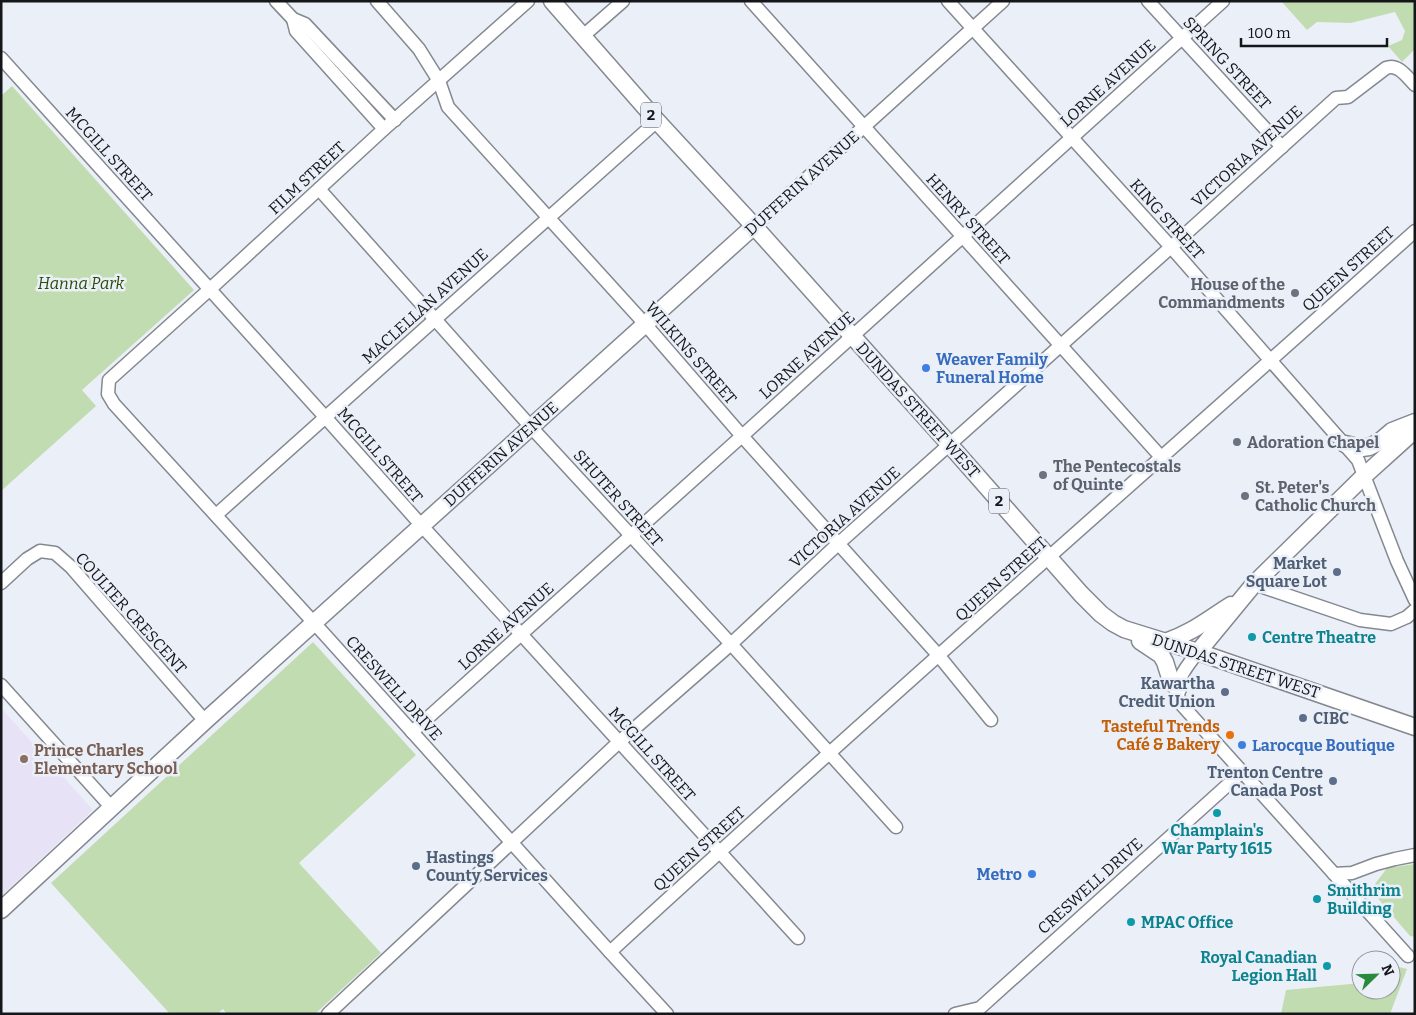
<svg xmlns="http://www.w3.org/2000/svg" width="1416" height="1015" font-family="Bitter,serif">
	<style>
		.education { fill: #e8e2f7 }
		.green { fill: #c2dcb2 }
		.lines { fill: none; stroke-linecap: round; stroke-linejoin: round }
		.minor-casing { stroke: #848890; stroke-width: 15 }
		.major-casing { stroke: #848890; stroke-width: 19 }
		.minor { stroke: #fff; stroke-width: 12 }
		.major { stroke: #fff; stroke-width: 16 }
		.worship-dot { fill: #6b7280; stroke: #ebf0f8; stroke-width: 2 }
		.shop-dot { fill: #3f7fe0; stroke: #ebf0f8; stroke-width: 2 }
		.service-dot { fill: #5c6f8a; stroke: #ebf0f8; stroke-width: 2 }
		.culture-dot { fill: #0f9aa8; stroke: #ebf0f8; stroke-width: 2 }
		.food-dot { fill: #e8710a; stroke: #ebf0f8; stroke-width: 2 }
		.education-dot { fill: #8d6e63; stroke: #ebf0f8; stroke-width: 2 }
		.labels { text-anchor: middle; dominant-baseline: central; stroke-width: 5; stroke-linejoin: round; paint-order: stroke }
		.shield { fill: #ebf0f8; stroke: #54575c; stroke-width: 1 }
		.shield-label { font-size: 15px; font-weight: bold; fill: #141619 }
		.street-label { font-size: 16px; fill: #141619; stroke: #ebf0f8 }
		.park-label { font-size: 16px; font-style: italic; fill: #294c06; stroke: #ebf0f8 }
		.worship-label { font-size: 16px; font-weight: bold; fill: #5b616d; stroke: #ebf0f8; text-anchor: start }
		.shop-label { font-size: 16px; font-weight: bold; fill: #366cbe; stroke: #ebf0f8; text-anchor: start }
		.service-label { font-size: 16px; font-weight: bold; fill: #4e5e75; stroke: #ebf0f8; text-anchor: end }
		.culture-label { font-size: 16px; font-weight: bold; fill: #0d838f; stroke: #ebf0f8; text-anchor: start }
		.food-label { font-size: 16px; font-weight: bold; fill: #c56008; stroke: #ebf0f8; text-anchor: end }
		.education-label { font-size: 16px; font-weight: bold; fill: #785e54; stroke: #ebf0f8; text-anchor: start }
	</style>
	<rect width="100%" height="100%" fill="#ebf0f8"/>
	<path class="education" d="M 1,708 L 93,810 L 1,896 Z"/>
	<g class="green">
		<path d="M 1281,1 L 1415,1 L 1415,49 L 1402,62 L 1388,46 L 1402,40 L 1405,31 L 1395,12 L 1351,23 L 1317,22 L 1307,30 Z"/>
		<path d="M 12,86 L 194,290 L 82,390 L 96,406 L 1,491 L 1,96 Z"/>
		<path d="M 313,642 L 416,755 L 299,863 L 381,953 L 315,1014 L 227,1014 L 223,1009 L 217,1014 L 170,1014 L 51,883 Z"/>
		<path d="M 1415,864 L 1415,937 L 1410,936 L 1375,895 L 1375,884 L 1387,868 Z"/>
		<path d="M 1391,965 L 1407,969 L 1390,1014 L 1281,1014 L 1286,990 L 1361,983 L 1361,990 L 1391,990 Z"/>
	</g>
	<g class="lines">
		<defs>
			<g id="minor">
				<path d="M 276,1 L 293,19 L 305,24 L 395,120"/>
				<path d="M 377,1 L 419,49 L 439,81 L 448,107 L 645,324 L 742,436 L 939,656 L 991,720"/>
				<path d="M 528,1 L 384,129 L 209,290 L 109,380 L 108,394 L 114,404 L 326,636 L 610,952 L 667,1014"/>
				<path d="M 751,1 L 1161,457"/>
				<path d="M 948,1 L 1171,247 L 1358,460 L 1397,561 L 1415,600"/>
				<path d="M 1148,1 L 1282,147"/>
				<path d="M 293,19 L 296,31 L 384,129"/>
				<path d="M 583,36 L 623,1"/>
				<path d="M 1,58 L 326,418 L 422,526 L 521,634 L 798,938"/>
				<path d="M 319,189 L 531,427 L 731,644 L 896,827"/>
				<path d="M 754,226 L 1003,1"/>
				<path d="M 216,515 C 363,385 509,252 657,121"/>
				<path d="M 1,583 L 27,559 L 40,551 L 55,553 L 71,567 L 205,721"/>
				<path d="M 1254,584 L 1360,620 L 1391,624 L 1407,617 L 1415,610"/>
				<path d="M 1198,652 C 1186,667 1171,684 1181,704 L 1408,956"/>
				<path d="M 1,685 L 112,808"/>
				<path d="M 412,732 L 742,436 L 1223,1"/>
				<path d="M 1334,874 L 1352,873 L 1376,864 L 1395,859 L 1415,855"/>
				<path d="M 610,952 C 875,708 1147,472 1415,231"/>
				<path d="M 328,1014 L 619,742 L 731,644 L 839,543 L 1171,247 L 1336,98 L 1348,97 L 1386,68 C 1398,63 1407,77 1415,85"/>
				<path d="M 955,1014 L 980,1008 L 1242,772"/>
			</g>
			<g id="major">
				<path d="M 552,1 L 657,121 L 754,226 L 949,444 L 1081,594 L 1101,614 L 1113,623 L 1124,629 L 1198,652 L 1415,727"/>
				<path d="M 1345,444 L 1362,448 L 1369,447 L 1379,442 L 1392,431 L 1415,422"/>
				<path d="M 1140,641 L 1161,655 L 1165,662 L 1171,681 L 1178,689"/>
				<path d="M 1165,642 C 1192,633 1207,620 1231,605"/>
				<path d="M 1198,652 L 1254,584 L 1364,476 L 1415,430"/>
				<path d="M 1,910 L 205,721 L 754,226"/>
			</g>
		</defs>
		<use href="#minor" class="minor-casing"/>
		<use href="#major" class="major-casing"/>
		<use href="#minor" class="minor"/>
		<use href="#major" class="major"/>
	</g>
	<g class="worship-dot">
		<circle cx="1295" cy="293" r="5"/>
		<circle cx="1237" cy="442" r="5"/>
		<circle cx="1043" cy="475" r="5"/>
		<circle cx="1245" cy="496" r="5"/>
	</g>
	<g class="shop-dot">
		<circle cx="926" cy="368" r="5"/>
		<circle cx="1242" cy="745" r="5"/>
		<circle cx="1032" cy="874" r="5"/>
	</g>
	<g class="service-dot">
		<circle cx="1337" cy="572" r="5"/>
		<circle cx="1225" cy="692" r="5"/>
		<circle cx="1303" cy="718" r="5"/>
		<circle cx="1333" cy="781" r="5"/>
		<circle cx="416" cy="866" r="5"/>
	</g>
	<g class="culture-dot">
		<circle cx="1252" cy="637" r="5"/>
		<circle cx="1217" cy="813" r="5"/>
		<circle cx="1317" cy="899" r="5"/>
		<circle cx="1131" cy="922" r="5"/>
		<circle cx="1327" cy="966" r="5"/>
	</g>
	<circle class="food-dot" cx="1230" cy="735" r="5"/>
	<circle class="education-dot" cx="24" cy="759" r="5"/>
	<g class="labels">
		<g class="shield">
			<rect x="641" y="102.5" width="20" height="25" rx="4"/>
			<rect x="989" y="488.5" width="20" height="25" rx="4"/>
		</g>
		<g class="shield-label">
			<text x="651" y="115">2</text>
			<text x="999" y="501">2</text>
		</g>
		<g class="street-label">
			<text transform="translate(1227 63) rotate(47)">SPRING STREET</text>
			<text transform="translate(1108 83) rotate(-42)">LORNE AVENUE</text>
			<text transform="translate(109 154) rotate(48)">MCGILL STREET</text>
			<text transform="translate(1247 156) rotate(-42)">VICTORIA AVENUE</text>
			<text transform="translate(307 178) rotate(-43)">FILM STREET</text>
			<text transform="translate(802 183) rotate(-42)">DUFFERIN AVENUE</text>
			<text transform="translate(968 219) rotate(48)">HENRY STREET</text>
			<text transform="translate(1167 219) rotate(48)">KING STREET</text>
			<text transform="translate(1348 269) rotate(-42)">QUEEN STREET</text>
			<text transform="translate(425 306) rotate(-42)">MACLELLAN AVENUE</text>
			<text transform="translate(691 353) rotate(49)">WILKINS STREET</text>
			<text transform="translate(807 355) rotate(-42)">LORNE AVENUE</text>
			<text transform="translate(918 410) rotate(48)">DUNDAS STREET WEST</text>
			<text transform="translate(501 454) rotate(-42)">DUFFERIN AVENUE</text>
			<text transform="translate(380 455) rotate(49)">MCGILL STREET</text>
			<text transform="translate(618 498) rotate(48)">SHUTER STREET</text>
			<text transform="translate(845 517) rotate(-42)">VICTORIA AVENUE</text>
			<text transform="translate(1001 579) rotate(-42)">QUEEN STREET</text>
			<text transform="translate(131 613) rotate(48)">COULTER CRESCENT</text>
			<text transform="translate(506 626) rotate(-42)">LORNE AVENUE</text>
			<text transform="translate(1236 666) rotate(18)">DUNDAS STREET WEST</text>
			<text transform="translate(394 688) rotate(48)">CRESWELL DRIVE</text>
			<text transform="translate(652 754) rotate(48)">MCGILL STREET</text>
			<text transform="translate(699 849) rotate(-42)">QUEEN STREET</text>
			<text transform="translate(1090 886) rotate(-42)">CRESWELL DRIVE</text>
		</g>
		<g class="park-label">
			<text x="81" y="283">Hanna Park</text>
		</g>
		<g class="worship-label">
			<text x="1285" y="284" text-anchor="end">House of the<tspan x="1285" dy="18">Commandments</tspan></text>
			<text x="1247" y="442">Adoration Chapel</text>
			<text x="1053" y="466">The Pentecostals<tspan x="1053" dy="18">of Quinte</tspan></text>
			<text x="1255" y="487">St. Peter's<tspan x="1255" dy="18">Catholic Church</tspan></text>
		</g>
		<g class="shop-label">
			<text x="936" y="359">Weaver Family<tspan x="936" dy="18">Funeral Home</tspan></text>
			<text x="1252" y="745">Larocque Boutique</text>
			<text x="1022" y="874" text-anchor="end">Metro</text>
		</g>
		<g class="service-label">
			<text x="1327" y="563">Market<tspan x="1327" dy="18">Square Lot</tspan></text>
			<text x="1215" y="683">Kawartha<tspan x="1215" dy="18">Credit Union</tspan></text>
			<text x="1313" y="718" text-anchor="start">CIBC</text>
			<text x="1323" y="772">Trenton Centre<tspan x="1323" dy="18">Canada Post</tspan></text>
			<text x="426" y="857" text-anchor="start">Hastings<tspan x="426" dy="18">County Services</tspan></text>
		</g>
		<g class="culture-label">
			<text x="1262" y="637">Centre Theatre</text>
			<text x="1217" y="830" text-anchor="middle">Champlain's<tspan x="1217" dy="18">War Party 1615</tspan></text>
			<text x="1327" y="890">Smithrim<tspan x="1327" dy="18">Building</tspan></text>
			<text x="1141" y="922">MPAC Office</text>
			<text x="1317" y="957" text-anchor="end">Royal Canadian<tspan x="1317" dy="18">Legion Hall</tspan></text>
		</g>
		<g class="food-label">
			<text x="1220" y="726">Tasteful Trends<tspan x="1220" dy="18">Café &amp; Bakery</tspan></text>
		</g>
		<g class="education-label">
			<text x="34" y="750">Prince Charles<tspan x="34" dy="18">Elementary School</tspan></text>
		</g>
	</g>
	<rect width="1416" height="1015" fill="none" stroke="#141619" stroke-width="5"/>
	<g transform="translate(1376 975) rotate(67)"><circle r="24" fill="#ebf0f8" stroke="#95999f"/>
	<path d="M0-4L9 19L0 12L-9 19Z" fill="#298a3e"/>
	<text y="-8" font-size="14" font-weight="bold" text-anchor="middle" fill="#141619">N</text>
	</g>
	<path d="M1241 38v8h146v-8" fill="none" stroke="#141619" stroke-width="2.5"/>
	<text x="1248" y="38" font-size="15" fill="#141619" stroke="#ebf0f8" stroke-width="4" paint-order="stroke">100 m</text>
</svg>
